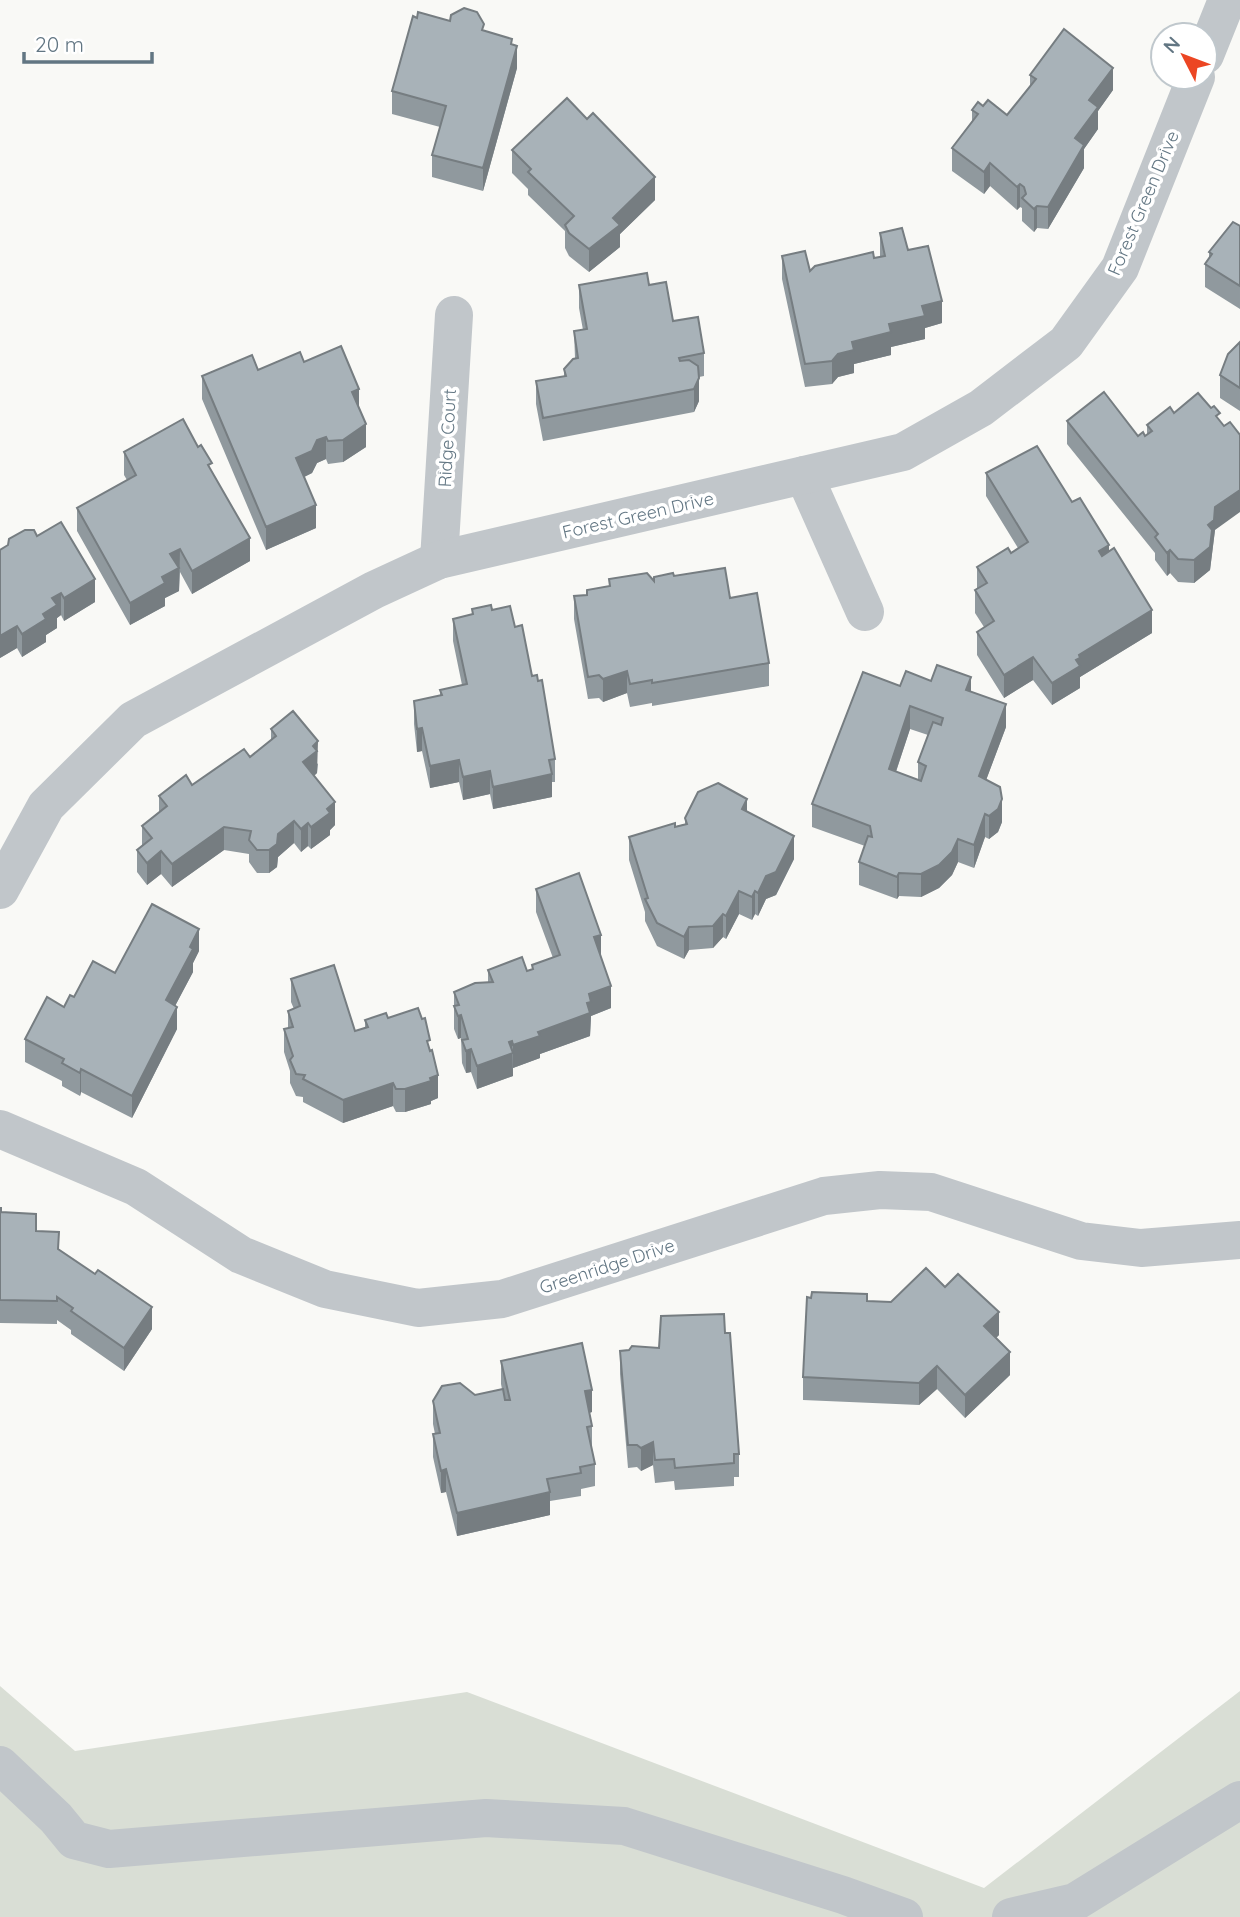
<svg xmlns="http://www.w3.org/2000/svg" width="1240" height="1917" font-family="Quicksand,sans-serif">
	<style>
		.green { fill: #d9ded5 }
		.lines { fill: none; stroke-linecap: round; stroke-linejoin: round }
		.minor { stroke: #c1c6ca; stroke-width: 38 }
		.wall { fill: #90999e; fill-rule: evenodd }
		.shaded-wall { fill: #767d81 }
		.building { fill: #a8b2b8; stroke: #767d81; stroke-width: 2; fill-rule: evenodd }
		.labels { text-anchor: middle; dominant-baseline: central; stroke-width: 7; stroke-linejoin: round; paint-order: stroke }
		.street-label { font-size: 18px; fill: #627683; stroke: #fff }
	</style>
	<rect width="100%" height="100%" fill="#f9f9f6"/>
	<path class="green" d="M 0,1686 L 75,1751 L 467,1692 L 984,1888 L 1240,1691 L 1240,1917 L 0,1917 Z"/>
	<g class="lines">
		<g class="minor">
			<path d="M 1205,55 L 1227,0"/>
			<path d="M 804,475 L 865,612"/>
			<path d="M 439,560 L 454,315"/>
			<path d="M 0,890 L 46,806 L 133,720 L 374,590 L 439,560 L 903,452 L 981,408 L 1066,343 L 1120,268 L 1196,77"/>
			<path d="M 0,1129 L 136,1187 L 241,1255 L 325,1289 L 418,1308 L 502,1299 L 824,1196 L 880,1190 L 931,1192 L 1081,1241 L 1141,1248 L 1240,1240"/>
			<path d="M 0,1765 L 56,1818 L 74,1840 L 109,1849 L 486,1818 L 624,1826 L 843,1895 L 904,1917"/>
			<path d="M 1011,1917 L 1075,1902 L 1240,1800"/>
		</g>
	</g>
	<g class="wall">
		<path d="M 417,18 L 484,30 L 512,44 L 517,68 L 483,191 L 432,177 L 432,155 L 440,127 L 392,114 L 392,91 Z"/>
		<path d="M 1030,75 L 1113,90 L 1098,111 L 1098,129 L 1084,149 L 1084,168 L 1048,229 L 1037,228 L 1034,232 L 1022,221 L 1022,208 L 1020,207 L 1017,210 L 990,186 L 984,194 L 952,171 L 952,148 L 972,121 L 972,110 L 983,106 L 1007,115 L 1030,87 Z"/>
		<path d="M 512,150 L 655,200 L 620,234 L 620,247 L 589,272 L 569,256 L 565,248 L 565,231 L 528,195 L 528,189 L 512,173 Z"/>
		<path d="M 1240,226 L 1240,309 L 1205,287 L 1205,264 L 1209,258 L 1209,252 Z"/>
		<path d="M 880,233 L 908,250 L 942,323 L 925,328 L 925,339 L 891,347 L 891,355 L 854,364 L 854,373 L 838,377 L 832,384 L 805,387 L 782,279 L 782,256 L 810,271 L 874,258 L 880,257 Z"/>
		<path d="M 579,285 L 649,285 L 673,321 L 704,353 L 704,376 L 699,377 L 699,401 L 694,412 L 543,441 L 536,404 L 536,381 L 564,377 L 564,369 L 575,358 L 574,331 L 583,330 L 579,308 Z"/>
		<path d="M 1240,342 L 1240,411 L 1220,398 L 1220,375 Z"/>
		<path d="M 304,362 L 359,409 L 366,447 L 343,462 L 328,464 L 326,459 L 317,463 L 312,473 L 304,477 L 316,528 L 266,550 L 202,399 L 202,376 L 258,370 Z"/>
		<path d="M 1170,407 L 1215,530 L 1210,570 L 1194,583 L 1178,582 L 1170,573 L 1167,576 L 1155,560 L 1155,553 L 1067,444 L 1067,421 L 1138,436 L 1145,436 L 1147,434 L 1147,425 Z"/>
		<path d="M 124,452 L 212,472 L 250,561 L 192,594 L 180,572 L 179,591 L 165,598 L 165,606 L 130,625 L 77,531 L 77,508 L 127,480 L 124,475 Z"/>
		<path d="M 986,473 L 1072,502 L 1109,552 L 1152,633 L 1080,677 L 1080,688 L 1052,705 L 1033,680 L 1004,698 L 977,655 L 977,632 L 984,627 L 975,613 L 975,590 L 977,588 L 977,567 L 1011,553 L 1018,548 L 986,496 Z"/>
		<path d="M 37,536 L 95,602 L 64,621 L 61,615 L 57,618 L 57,628 L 46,635 L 46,642 L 22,657 L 17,648 L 0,658 Z"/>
		<path d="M 674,576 L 730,598 L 769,663 L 769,686 L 652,706 L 652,703 L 630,707 L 627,693 L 603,702 L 599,698 L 588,699 L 574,619 L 574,596 L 587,595 L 587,590 L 609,587 L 609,579 L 654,581 Z"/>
		<path d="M 472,609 L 492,610 L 515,627 L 532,676 L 555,759 L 555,782 L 552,782 L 552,797 L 493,809 L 490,794 L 463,800 L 459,782 L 430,788 L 422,751 L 417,752 L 414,724 L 414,701 L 440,696 L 440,690 L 462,685 L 453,641 L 453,619 L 472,615 Z"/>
		<path d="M 931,681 L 971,691 L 1006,727 L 986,780 L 1002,822 L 998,832 L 989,839 L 985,837 L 974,868 L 958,862 L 952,875 L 939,888 L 921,897 L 899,896 L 897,899 L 859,885 L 859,862 L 865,846 L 812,827 L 812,804 L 900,686 ZM 910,729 L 928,735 L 918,762 L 918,780 L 896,772 Z"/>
		<path d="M 271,729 L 318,764 L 317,773 L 314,776 L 335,825 L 330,830 L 330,835 L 311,849 L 308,846 L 301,852 L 294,843 L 278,857 L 277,867 L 269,873 L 257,873 L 249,862 L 249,854 L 224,850 L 172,887 L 161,874 L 147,885 L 137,872 L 137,850 L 142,846 L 142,826 L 159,812 L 159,796 L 192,785 L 250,757 L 271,740 Z"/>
		<path d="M 747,812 L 794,859 L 776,895 L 766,899 L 758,916 L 755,914 L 752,920 L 739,914 L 726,939 L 723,937 L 713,948 L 689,950 L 684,959 L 657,946 L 645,921 L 645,912 L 629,860 L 629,837 L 685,824 L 685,818 Z"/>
		<path d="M 536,889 L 601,957 L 611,1008 L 591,1016 L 590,1036 L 540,1054 L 540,1058 L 513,1068 L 513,1066 L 513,1076 L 477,1089 L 471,1072 L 466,1073 L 462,1063 L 461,1038 L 458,1039 L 454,1029 L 454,992 L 488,982 L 488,970 L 527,971 L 532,970 L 532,965 L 553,958 L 536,912 Z"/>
		<path d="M 199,951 L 193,963 L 193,972 L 175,1006 L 177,1029 L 132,1118 L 81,1092 L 80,1096 L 62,1086 L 62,1081 L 25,1062 L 25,1039 L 64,1007 L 74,997 L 115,973 Z"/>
		<path d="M 291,979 L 355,1031 L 365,1028 L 365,1020 L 388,1018 L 430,1051 L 438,1098 L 431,1101 L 431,1104 L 405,1112 L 396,1112 L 393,1106 L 343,1123 L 303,1102 L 303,1097 L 296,1096 L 290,1083 L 290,1071 L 284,1052 L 284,1029 L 288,1028 L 288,1011 L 294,1009 L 291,1002 Z"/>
		<path d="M 0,1208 L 1,1212 L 36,1231 L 152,1329 L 124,1371 L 71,1334 L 71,1330 L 57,1320 L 57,1324 L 0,1323 Z"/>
		<path d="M 945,1287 L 999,1335 L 996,1338 L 1010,1375 L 965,1418 L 937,1389 L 919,1405 L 803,1400 L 803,1377 L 867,1301 L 891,1302 Z"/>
		<path d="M 725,1333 L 739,1454 L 739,1477 L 734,1477 L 734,1486 L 675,1490 L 674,1481 L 655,1483 L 653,1465 L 641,1471 L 637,1467 L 628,1468 L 620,1374 L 620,1351 L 659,1348 Z"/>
		<path d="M 501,1361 L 592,1412 L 589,1413 L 592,1426 L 592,1449 L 591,1449 L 595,1464 L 595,1486 L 581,1489 L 581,1496 L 550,1501 L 550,1515 L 457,1536 L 446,1492 L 441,1493 L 433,1457 L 433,1434 L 435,1434 L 433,1424 L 433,1401 L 475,1395 L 502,1389 L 501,1384 Z"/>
	</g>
	<g class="shaded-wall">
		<path d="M 517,46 L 517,68 L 483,191 L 483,168 Z"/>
		<path d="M 1113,68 L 1113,90 L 1098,111 L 1098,129 L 1084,149 L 1084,168 L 1048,229 L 1048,207 L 1089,100 Z"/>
		<path d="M 990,163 L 990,186 L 984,194 L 984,172 Z"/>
		<path d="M 655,177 L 655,200 L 620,234 L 620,247 L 589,272 L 589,249 L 613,218 Z"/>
		<path d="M 1020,184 L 1020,207 L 1017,210 L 1017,187 Z"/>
		<path d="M 1037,206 L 1037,228 L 1034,232 L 1034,209 Z"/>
		<path d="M 942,301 L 942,323 L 925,328 L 925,339 L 891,347 L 891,355 L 854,364 L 854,373 L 838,377 L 832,384 L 832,361 L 852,342 L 889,324 L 922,306 Z"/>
		<path d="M 699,378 L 699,401 L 694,412 L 694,389 Z"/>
		<path d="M 359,389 L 359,412 L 352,392 Z"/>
		<path d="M 366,424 L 366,447 L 343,462 L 343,440 Z"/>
		<path d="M 326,437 L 326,459 L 317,463 L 312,473 L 296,481 L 296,458 L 317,440 Z"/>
		<path d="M 1240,490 L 1240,512 L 1215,530 L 1210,570 L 1194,583 L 1194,560 L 1215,507 Z"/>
		<path d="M 316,505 L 316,528 L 266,550 L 266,527 Z"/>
		<path d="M 250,538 L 250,561 L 192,594 L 192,571 Z"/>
		<path d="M 1109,545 L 1109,568 L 1099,551 Z"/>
		<path d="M 180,549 L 179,591 L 165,598 L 165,606 L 130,625 L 130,603 L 162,577 L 170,554 Z"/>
		<path d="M 1170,550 L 1170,573 L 1167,576 L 1167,553 Z"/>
		<path d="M 95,579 L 95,602 L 64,621 L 64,598 Z"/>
		<path d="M 61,593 L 61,615 L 57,618 L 57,628 L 46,635 L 46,642 L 22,657 L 22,634 L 43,614 L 52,598 Z"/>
		<path d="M 1152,610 L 1152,633 L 1080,677 L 1080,688 L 1052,705 L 1052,683 L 1076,660 L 1079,655 Z"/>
		<path d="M 17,626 L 17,648 L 0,658 L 0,636 Z"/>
		<path d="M 1033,657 L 1033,680 L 1004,698 L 1004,675 Z"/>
		<path d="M 627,671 L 627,693 L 603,702 L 603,679 Z"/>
		<path d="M 971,677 L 971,700 L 966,690 Z"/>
		<path d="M 1006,704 L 1006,727 L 979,799 L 979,776 Z"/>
		<path d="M 910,706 L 910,729 L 889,792 L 889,769 Z"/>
		<path d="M 422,728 L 422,751 L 417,752 L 417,729 Z"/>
		<path d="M 318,741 L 317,773 L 303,785 L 303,762 L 313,746 Z"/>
		<path d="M 459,760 L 459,782 L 430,788 L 430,766 Z"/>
		<path d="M 490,771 L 490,794 L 463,800 L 463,777 Z"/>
		<path d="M 552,774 L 552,797 L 493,809 L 493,787 Z"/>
		<path d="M 747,799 L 747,822 L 742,809 Z"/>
		<path d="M 1002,799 L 1002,822 L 998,832 L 989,839 L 989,816 Z"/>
		<path d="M 335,802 L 335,825 L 330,830 L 330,835 L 311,849 L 311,827 L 327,809 Z"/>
		<path d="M 985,814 L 985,837 L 974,868 L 974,845 Z"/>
		<path d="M 294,821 L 294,843 L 278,857 L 277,867 L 269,873 L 269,850 L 278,834 Z"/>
		<path d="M 308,823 L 308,846 L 301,852 L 301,829 Z"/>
		<path d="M 224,827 L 224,850 L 172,887 L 172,864 Z"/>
		<path d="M 794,836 L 794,859 L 776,895 L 766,899 L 758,916 L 758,893 L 766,876 Z"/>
		<path d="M 958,839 L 958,862 L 952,875 L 939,888 L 921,897 L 921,874 Z"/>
		<path d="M 161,851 L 161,874 L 147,885 L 147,863 Z"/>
		<path d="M 899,873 L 899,896 L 897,899 L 897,877 Z"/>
		<path d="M 739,891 L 739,914 L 726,939 L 726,916 Z"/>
		<path d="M 755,891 L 755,914 L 752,920 L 752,897 Z"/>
		<path d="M 723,914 L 723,937 L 713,948 L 713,926 Z"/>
		<path d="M 689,927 L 689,950 L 684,959 L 684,937 Z"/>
		<path d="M 199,929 L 199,951 L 193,963 L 193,972 L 166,1023 L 166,1000 L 190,947 Z"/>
		<path d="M 601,935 L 601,958 L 594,937 Z"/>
		<path d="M 611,986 L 611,1008 L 591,1016 L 590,1036 L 540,1054 L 540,1058 L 513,1068 L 513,1045 L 538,1032 L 587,1003 L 589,994 Z"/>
		<path d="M 177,1007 L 177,1029 L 132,1118 L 132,1096 Z"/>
		<path d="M 461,1015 L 461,1038 L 458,1039 L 458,1016 Z"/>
		<path d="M 512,1041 L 513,1076 L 477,1089 L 477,1066 Z"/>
		<path d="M 471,1049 L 471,1072 L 466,1073 L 466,1051 Z"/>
		<path d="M 81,1069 L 81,1092 L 80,1096 L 80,1073 Z"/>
		<path d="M 438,1075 L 438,1098 L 431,1101 L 431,1104 L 405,1112 L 405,1089 Z"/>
		<path d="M 393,1083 L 393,1106 L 343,1123 L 343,1100 Z"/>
		<path d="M 152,1307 L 152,1329 L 124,1371 L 124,1348 Z"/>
		<path d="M 999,1312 L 999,1335 L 984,1349 L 984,1326 Z"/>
		<path d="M 1010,1352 L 1010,1375 L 965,1418 L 965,1395 Z"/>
		<path d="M 937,1366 L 937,1389 L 919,1405 L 919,1383 Z"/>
		<path d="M 592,1390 L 592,1412 L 585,1414 L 585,1391 Z"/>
		<path d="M 653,1442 L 653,1465 L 641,1471 L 641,1448 Z"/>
		<path d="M 446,1469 L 446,1492 L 441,1493 L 441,1471 Z"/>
		<path d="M 550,1492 L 550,1515 L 457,1536 L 457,1513 Z"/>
	</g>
	<g class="building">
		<path d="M 464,8 L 477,12 L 484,24 L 482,30 L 512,39 L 511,44 L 517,46 L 483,168 L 432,155 L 446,106 L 392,91 L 413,16 L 417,18 L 418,12 L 450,21 L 451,15 Z"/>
		<path d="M 1064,29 L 1113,68 L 1089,100 L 1098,107 L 1075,138 L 1084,145 L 1048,207 L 1037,206 L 1034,209 L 1022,198 L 1026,194 L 1024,187 L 1020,184 L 1017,187 L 990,163 L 984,172 L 952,148 L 978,114 L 972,110 L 978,102 L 983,106 L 988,100 L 1007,115 L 1036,79 L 1030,75 Z"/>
		<path d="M 567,98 L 587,119 L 593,113 L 655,177 L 613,218 L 620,225 L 589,249 L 569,233 L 565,225 L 574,216 L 528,172 L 531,169 L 512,150 Z"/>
		<path d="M 1233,222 L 1240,226 L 1240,286 L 1205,264 L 1212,254 L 1209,252 Z"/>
		<path d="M 902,228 L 908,250 L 928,246 L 942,301 L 922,306 L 925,316 L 889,324 L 891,332 L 852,342 L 854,350 L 838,354 L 832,361 L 805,364 L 782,256 L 805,251 L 810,271 L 815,266 L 873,252 L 874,258 L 885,256 L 880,233 Z"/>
		<path d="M 647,273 L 649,285 L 666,282 L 673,321 L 698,317 L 704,353 L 679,358 L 680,361 L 689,360 L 698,366 L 699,378 L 694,389 L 543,418 L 536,381 L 566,376 L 564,369 L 573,359 L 578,358 L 574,331 L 587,329 L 579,285 Z"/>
		<path d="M 1240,342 L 1240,388 L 1220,375 L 1228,354 Z"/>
		<path d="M 341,346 L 359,389 L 352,392 L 366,424 L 343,440 L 328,441 L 326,437 L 317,440 L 312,451 L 296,458 L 316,505 L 266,527 L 202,376 L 252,355 L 258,370 L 300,352 L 304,362 Z"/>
		<path d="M 1104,392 L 1138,436 L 1143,432 L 1145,436 L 1152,431 L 1147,425 L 1170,407 L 1174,413 L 1198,393 L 1211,408 L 1214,406 L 1220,413 L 1216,416 L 1224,426 L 1230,422 L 1240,435 L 1240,490 L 1215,507 L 1214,520 L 1208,525 L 1212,530 L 1210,547 L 1194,560 L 1178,559 L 1170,550 L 1167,553 L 1155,537 L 1158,534 L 1067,421 Z"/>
		<path d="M 183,419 L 198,447 L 201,445 L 212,463 L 208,465 L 250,538 L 192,571 L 180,549 L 170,554 L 179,568 L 162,577 L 165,583 L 130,603 L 77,508 L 136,475 L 124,452 Z"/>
		<path d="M 1037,446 L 1072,502 L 1080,498 L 1109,545 L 1099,551 L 1102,556 L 1114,548 L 1152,610 L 1079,655 L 1080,658 L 1076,660 L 1080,666 L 1052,683 L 1033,657 L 1004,675 L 977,632 L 994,621 L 975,590 L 987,583 L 977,567 L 1008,548 L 1011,553 L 1028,542 L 986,473 Z"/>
		<path d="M 61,522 L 95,579 L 64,598 L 61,593 L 52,598 L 57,605 L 43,614 L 46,619 L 22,634 L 17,626 L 0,636 L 0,550 L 8,545 L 9,539 L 25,530 L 34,530 L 37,536 Z"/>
		<path d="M 725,568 L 730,598 L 757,593 L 769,663 L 652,683 L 652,680 L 630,684 L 627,671 L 603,679 L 599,675 L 588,677 L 574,596 L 587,595 L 587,590 L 610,586 L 609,579 L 647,573 L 654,581 L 654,577 L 673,573 L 674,576 Z"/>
		<path d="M 491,605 L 492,610 L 510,606 L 515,627 L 522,625 L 532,676 L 537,675 L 538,681 L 542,680 L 555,759 L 549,760 L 552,774 L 493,787 L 490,771 L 463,777 L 459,760 L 430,766 L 422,728 L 417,729 L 414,701 L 442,695 L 440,690 L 467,684 L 453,619 L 473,614 L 472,609 Z"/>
		<path d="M 937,665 L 971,677 L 966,690 L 1006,704 L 979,776 L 1000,787 L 1002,799 L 998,809 L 989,816 L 985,814 L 974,845 L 958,839 L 952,852 L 939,865 L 921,874 L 899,873 L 897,877 L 859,862 L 868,836 L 872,837 L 870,826 L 812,804 L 863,672 L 900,686 L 906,671 L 931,681 ZM 910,706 L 943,718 L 941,725 L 933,722 L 918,762 L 926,766 L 921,781 L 889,769 Z"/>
		<path d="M 293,711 L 318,741 L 313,746 L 317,751 L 303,762 L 335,802 L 327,809 L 330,813 L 311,827 L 308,823 L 301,829 L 294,821 L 278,834 L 277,844 L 269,850 L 257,850 L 249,840 L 251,831 L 224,827 L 172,864 L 161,851 L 147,863 L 137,850 L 152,838 L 142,826 L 167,806 L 159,796 L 186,775 L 192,785 L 244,749 L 250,757 L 276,736 L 271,729 Z"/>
		<path d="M 718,783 L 747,799 L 742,809 L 794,836 L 776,872 L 766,876 L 758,893 L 755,891 L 752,897 L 739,891 L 726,916 L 723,914 L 713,926 L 689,927 L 684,937 L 657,923 L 645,899 L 648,898 L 629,837 L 675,823 L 675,827 L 687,824 L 685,818 L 698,792 Z"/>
		<path d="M 579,873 L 601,935 L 594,937 L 611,986 L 589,994 L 591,1002 L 587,1003 L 590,1013 L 538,1032 L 540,1036 L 513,1045 L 512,1041 L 509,1042 L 513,1053 L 477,1066 L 471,1049 L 466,1051 L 462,1040 L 468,1039 L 461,1015 L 458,1016 L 454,1006 L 459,1005 L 454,992 L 475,983 L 493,982 L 488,970 L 522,957 L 527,971 L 533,969 L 532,965 L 560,955 L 536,889 Z"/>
		<path d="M 152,904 L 199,929 L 190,947 L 193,949 L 166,1000 L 177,1007 L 132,1096 L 81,1069 L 80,1073 L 62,1063 L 64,1059 L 25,1039 L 47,997 L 64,1007 L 70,995 L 74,997 L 93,961 L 115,973 Z"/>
		<path d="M 334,965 L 355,1031 L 368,1027 L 365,1020 L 386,1013 L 388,1018 L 418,1008 L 422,1019 L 425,1018 L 430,1040 L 427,1041 L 430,1051 L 432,1050 L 438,1075 L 430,1078 L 431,1081 L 405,1089 L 396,1089 L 393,1083 L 343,1100 L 303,1079 L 305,1075 L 296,1074 L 290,1060 L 293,1056 L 284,1029 L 293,1027 L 288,1011 L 300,1006 L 291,979 Z"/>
		<path d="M 0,1208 L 1,1208 L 1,1212 L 36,1214 L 36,1231 L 59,1232 L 58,1249 L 95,1274 L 98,1270 L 152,1307 L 124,1348 L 71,1311 L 73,1308 L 57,1297 L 57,1301 L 0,1300 Z"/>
		<path d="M 926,1268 L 945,1287 L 958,1274 L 999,1312 L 984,1326 L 1010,1352 L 965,1395 L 937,1366 L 919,1383 L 803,1377 L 807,1297 L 811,1298 L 812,1292 L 867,1294 L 867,1301 L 891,1302 Z"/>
		<path d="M 724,1314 L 725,1333 L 730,1333 L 739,1454 L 734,1454 L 734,1463 L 675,1468 L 674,1459 L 655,1460 L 653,1442 L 641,1448 L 637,1445 L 628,1445 L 620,1351 L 629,1350 L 632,1346 L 659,1348 L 661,1316 Z"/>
		<path d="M 582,1343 L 592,1390 L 585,1391 L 592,1426 L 587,1427 L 595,1464 L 580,1467 L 581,1473 L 547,1479 L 550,1492 L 457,1513 L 446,1469 L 441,1471 L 433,1434 L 440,1433 L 433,1401 L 442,1386 L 460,1383 L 475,1395 L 503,1389 L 505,1400 L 510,1400 L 501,1361 Z"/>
	</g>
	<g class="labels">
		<g class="street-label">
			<text transform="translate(1143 203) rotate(-67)">Forest Green Drive</text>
			<text transform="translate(447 438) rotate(-87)">Ridge Court</text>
			<text transform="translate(638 515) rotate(-13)">Forest Green Drive</text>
			<text transform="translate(607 1266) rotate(-18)">Greenridge Drive</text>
		</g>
	</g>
	<g transform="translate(1184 56) rotate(312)"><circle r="33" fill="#ffffff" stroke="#c0c8cd" stroke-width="2"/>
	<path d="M0-5L12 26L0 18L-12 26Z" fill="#ec4623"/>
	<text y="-10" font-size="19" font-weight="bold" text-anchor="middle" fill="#627683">N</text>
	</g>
	<path d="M24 52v10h128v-10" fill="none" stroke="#627683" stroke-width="3.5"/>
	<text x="35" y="52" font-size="21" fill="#627683" stroke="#ffffff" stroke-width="5" paint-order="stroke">20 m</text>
</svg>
